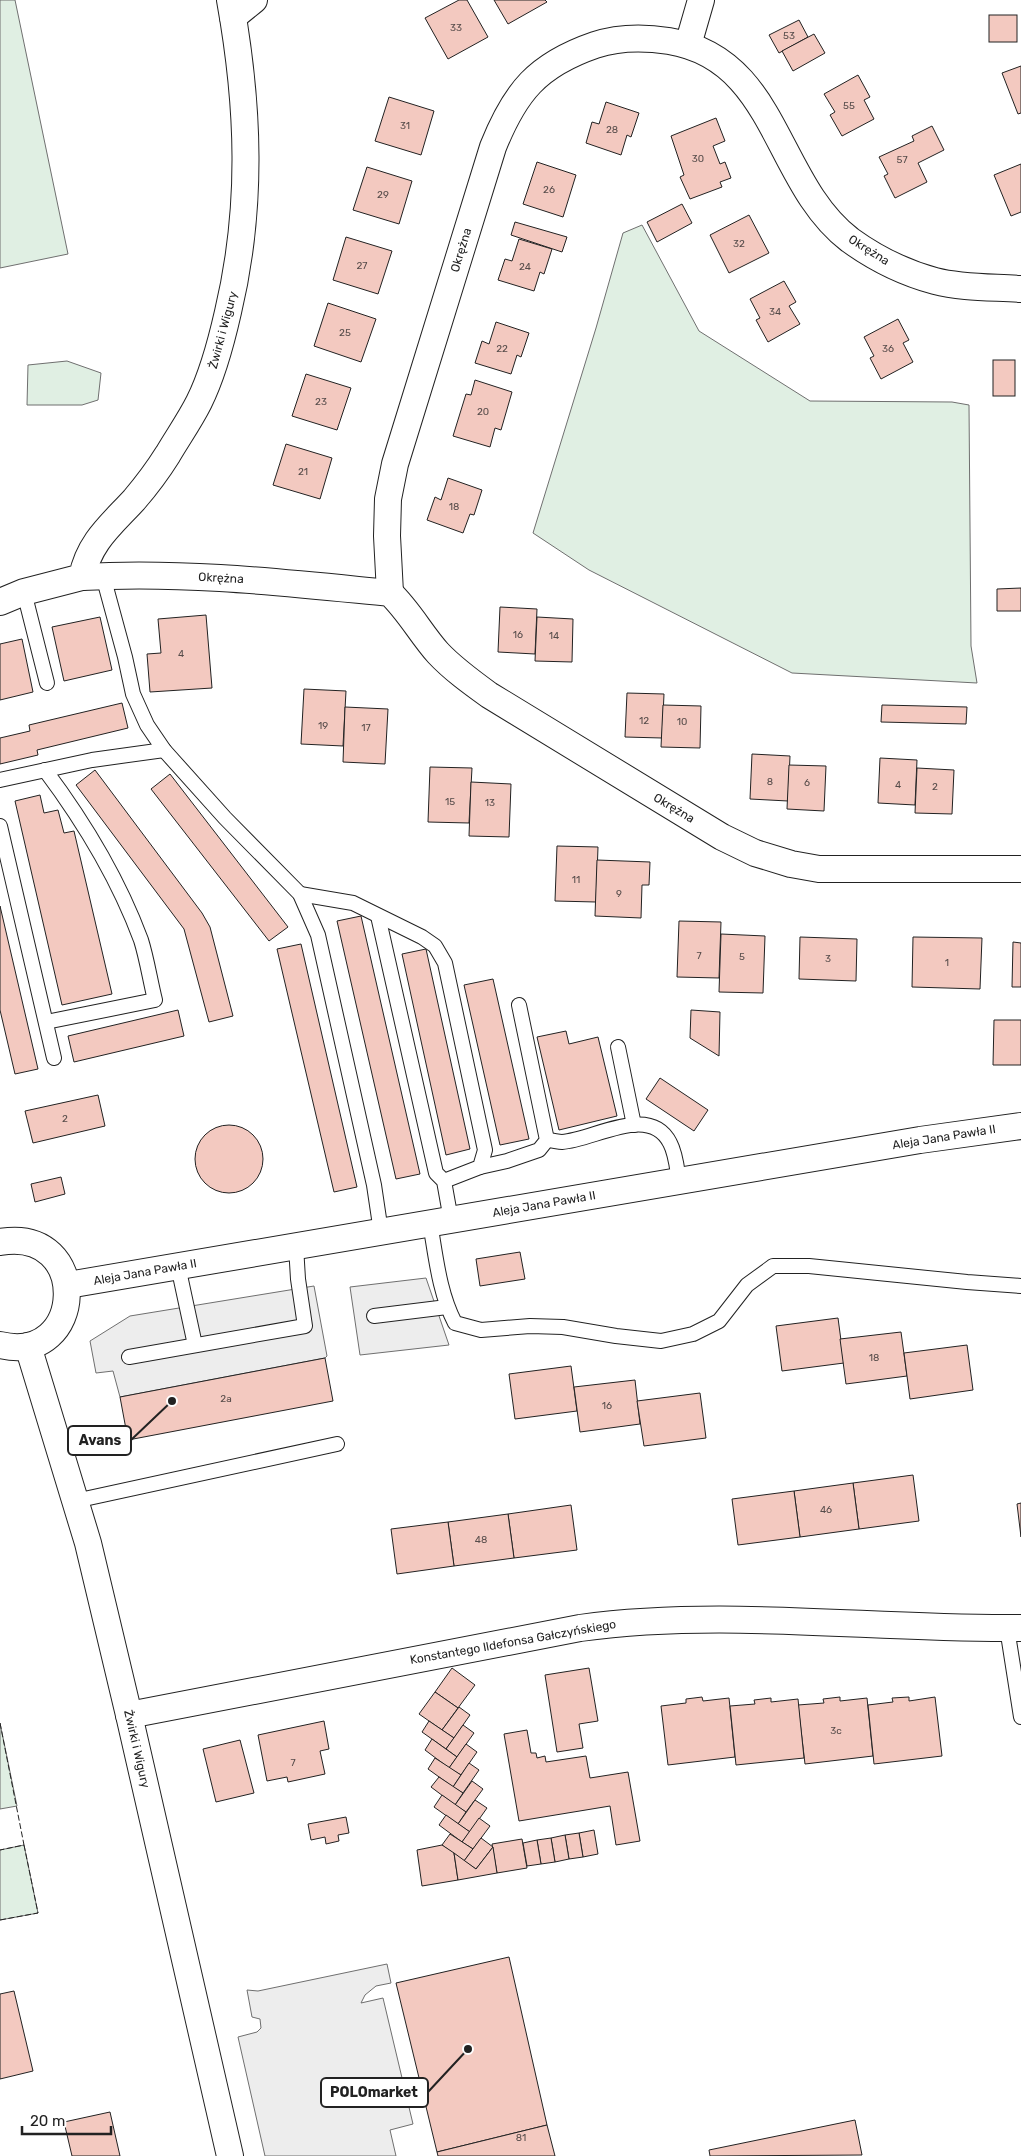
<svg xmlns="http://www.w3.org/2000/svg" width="1021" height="2156" font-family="Rubik,sans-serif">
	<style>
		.green { fill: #e0efe3; stroke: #6f6f6f }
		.parking { fill: #ededed; stroke: #6f6f6f }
		.building { fill: #f3c9c0; stroke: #222 }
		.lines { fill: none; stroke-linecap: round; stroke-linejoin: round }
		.lane-casing { stroke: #222; stroke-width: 16 }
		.street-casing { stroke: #222; stroke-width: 28 }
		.lane { stroke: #fff; stroke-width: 14 }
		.street { stroke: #fff; stroke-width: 26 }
		.fence { stroke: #222; stroke-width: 1; stroke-dasharray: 6 2.5; stroke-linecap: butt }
		.labels { text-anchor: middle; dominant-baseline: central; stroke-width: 4; stroke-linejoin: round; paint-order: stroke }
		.number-label { font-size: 10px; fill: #564c4a }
		.street-label { font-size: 12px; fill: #222; stroke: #fff }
		.leader { fill: none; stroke: #222; stroke-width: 2 }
		.callout-dot { fill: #222; stroke: #fff; stroke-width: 2 }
		.callout { fill: #fff; stroke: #222; stroke-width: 2 }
		.callout-label { font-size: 14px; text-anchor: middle; font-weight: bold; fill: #222 }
	</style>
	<rect width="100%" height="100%" fill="#fff"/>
	<g class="green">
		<path d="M 0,0 L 15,0 L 68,254 L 0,268 Z"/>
		<path d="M 642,225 L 699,331 L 810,401 L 952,402 L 969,405 L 971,646 L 977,683 L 792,673 L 589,570 L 533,533 L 596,328 L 623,233 Z"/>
		<path d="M 67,361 L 101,373 L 98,400 L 82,405 L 27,405 L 28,365 Z"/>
		<path d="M 0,1723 L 17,1806 L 0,1809 Z"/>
		<path d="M 24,1845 L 38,1913 L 0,1920 L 0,1850 Z"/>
	</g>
	<g class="parking">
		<path d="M 426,1278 L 449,1345 L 360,1355 L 350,1287 Z"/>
		<path d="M 314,1286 L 327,1356 L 325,1358 L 120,1397 L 113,1371 L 96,1373 L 90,1341 L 130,1316 Z"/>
		<path d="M 387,1964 L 391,1983 L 376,1986 L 365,1995 L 361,2003 L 383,1998 L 413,2124 L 390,2130 L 396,2156 L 265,2156 L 238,2037 L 257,2032 L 261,2028 L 260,2019 L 252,2017 L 247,1990 L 258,1991 Z"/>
	</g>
	<g class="building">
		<path d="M 459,0 L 467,0 L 488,37 L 448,59 L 425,18 Z"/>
		<path d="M 494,0 L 545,0 L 547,2 L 508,24 Z"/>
		<rect x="989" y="15" width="28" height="27"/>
		<path d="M 799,20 L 808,37 L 779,53 L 769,35 Z"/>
		<path d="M 814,34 L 825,53 L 793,71 L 782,51 Z"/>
		<path d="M 1021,66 L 1021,113 L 1018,114 L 1002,73 Z"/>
		<path d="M 858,75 L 870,97 L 864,100 L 874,119 L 842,136 L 830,115 L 835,112 L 824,94 Z"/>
		<path d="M 389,97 L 434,111 L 421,155 L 375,141 Z"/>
		<path d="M 606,102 L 639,113 L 631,137 L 627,135 L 621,155 L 586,143 L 592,122 L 599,124 Z"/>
		<path d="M 716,118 L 725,141 L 713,146 L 720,164 L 725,162 L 731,178 L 720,182 L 722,187 L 690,199 L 680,177 L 684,175 L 671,136 Z"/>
		<path d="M 932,126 L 944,150 L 918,163 L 927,182 L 895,198 L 884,176 L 888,174 L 879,157 L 914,141 L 912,136 Z"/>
		<path d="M 537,162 L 576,175 L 563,217 L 523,204 Z"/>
		<path d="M 1021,164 L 1021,212 L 1011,216 L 994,175 Z"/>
		<path d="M 367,167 L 412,181 L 399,224 L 353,210 Z"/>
		<path d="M 682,204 L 692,223 L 657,242 L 647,222 Z"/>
		<path d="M 749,215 L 769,253 L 729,273 L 710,235 Z"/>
		<path d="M 515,222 L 567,237 L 562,252 L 511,235 Z"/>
		<path d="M 346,237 L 392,251 L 378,294 L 333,280 Z"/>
		<path d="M 519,239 L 552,249 L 544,274 L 540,272 L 534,291 L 498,280 L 505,259 L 512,261 Z"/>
		<path d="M 784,281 L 796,302 L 789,306 L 800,324 L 768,342 L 756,320 L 760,318 L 750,299 Z"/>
		<path d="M 328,303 L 376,319 L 361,362 L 314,346 Z"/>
		<path d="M 898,319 L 909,340 L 903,343 L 913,362 L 881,379 L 870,358 L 874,356 L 864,337 Z"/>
		<path d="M 496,322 L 529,333 L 521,357 L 517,355 L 511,374 L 475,363 L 482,341 L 489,344 Z"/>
		<rect x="993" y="360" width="22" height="36"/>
		<path d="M 306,374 L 351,388 L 337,430 L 292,416 Z"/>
		<path d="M 475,380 L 512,392 L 501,430 L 495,428 L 490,447 L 453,436 L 466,394 L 471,395 Z"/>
		<path d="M 286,444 L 332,458 L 320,499 L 273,485 Z"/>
		<path d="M 448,478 L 482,490 L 474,515 L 470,514 L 463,533 L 427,520 L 435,497 L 441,500 Z"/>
		<path d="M 1021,588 L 1021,611 L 997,611 L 997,589 Z"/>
		<path d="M 500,607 L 537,609 L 535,654 L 498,652 Z"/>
		<path d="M 206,615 L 212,688 L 150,692 L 147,654 L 161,653 L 158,619 Z"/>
		<path d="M 100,617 L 112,670 L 64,681 L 52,627 Z"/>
		<path d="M 537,617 L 573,619 L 572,662 L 535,661 Z"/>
		<path d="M 22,639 L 33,692 L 0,700 L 0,644 Z"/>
		<path d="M 304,689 L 346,691 L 343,746 L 301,744 Z"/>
		<path d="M 627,693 L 664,694 L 662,738 L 625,737 Z"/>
		<path d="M 122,703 L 128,728 L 37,750 L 38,755 L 0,764 L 0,738 L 30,731 L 29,725 Z"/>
		<path d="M 663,705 L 701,706 L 700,748 L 661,747 Z"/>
		<path d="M 882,705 L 967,707 L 966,724 L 881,722 Z"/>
		<path d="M 345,707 L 388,709 L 385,764 L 343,762 Z"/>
		<path d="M 752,754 L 790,756 L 788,801 L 750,799 Z"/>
		<path d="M 880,758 L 917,760 L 915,805 L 878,803 Z"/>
		<path d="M 789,765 L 826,766 L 824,811 L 787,809 Z"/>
		<path d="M 430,767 L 472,768 L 469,823 L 428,822 Z"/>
		<path d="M 917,768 L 954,770 L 952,814 L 915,813 Z"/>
		<path d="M 95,770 L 202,913 L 210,927 L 233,1016 L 209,1022 L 184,929 L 76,785 Z"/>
		<path d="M 170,774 L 288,927 L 269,941 L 151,789 Z"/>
		<path d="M 471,782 L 511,784 L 509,837 L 469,836 Z"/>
		<path d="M 40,795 L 44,813 L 58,810 L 64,833 L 74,831 L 112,994 L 62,1005 L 15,801 Z"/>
		<path d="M 557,846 L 598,847 L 596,902 L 555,901 Z"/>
		<path d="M 597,860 L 650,862 L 649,885 L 642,885 L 641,918 L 595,916 Z"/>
		<path d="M 0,906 L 38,1069 L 15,1074 L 0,1010 Z"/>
		<path d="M 361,916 L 420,1174 L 396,1179 L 337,921 Z"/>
		<path d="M 679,921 L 721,922 L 719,978 L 677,977 Z"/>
		<path d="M 721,934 L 765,936 L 763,993 L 719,992 Z"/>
		<path d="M 800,937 L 857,939 L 856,981 L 799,979 Z"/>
		<path d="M 913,937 L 982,938 L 980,989 L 912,987 Z"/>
		<path d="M 1013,942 L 1021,943 L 1021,987 L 1012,987 Z"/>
		<path d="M 301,944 L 357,1187 L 334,1192 L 277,949 Z"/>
		<path d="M 426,949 L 470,1149 L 446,1155 L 402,954 Z"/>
		<path d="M 493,979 L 529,1139 L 500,1145 L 464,985 Z"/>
		<path d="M 178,1010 L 184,1036 L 74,1062 L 68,1036 Z"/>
		<path d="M 691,1010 L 720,1012 L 719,1056 L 690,1038 Z"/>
		<path d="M 994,1020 L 1021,1020 L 1021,1065 L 993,1065 Z"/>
		<path d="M 566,1031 L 569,1044 L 598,1037 L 617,1116 L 559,1130 L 537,1037 Z"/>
		<path d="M 660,1078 L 708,1110 L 694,1131 L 646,1099 Z"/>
		<path d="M 98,1095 L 105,1126 L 33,1143 L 25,1111 Z"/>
		<circle cx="229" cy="1159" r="34"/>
		<path d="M 61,1177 L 65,1194 L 35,1202 L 31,1184 Z"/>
		<path d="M 520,1252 L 525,1279 L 480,1286 L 476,1259 Z"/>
		<path d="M 838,1318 L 844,1363 L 782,1371 L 776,1326 Z"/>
		<path d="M 901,1332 L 907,1376 L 846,1384 L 840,1339 Z"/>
		<path d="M 967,1345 L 973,1390 L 910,1399 L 904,1353 Z"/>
		<path d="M 325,1358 L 333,1401 L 128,1440 L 120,1397 Z"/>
		<path d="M 571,1366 L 577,1411 L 515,1419 L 509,1374 Z"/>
		<path d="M 635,1380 L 640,1424 L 580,1432 L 574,1387 Z"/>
		<path d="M 700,1393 L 706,1438 L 644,1446 L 637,1401 Z"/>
		<path d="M 913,1475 L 919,1521 L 859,1529 L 853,1483 Z"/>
		<path d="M 853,1483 L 859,1529 L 800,1537 L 794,1491 Z"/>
		<path d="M 794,1491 L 800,1537 L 738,1545 L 732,1499 Z"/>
		<path d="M 1021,1503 L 1021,1537 L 1017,1504 Z"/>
		<path d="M 571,1505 L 577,1550 L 514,1558 L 508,1514 Z"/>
		<path d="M 508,1514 L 514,1558 L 454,1566 L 448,1522 Z"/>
		<path d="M 448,1522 L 454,1566 L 397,1574 L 391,1529 Z"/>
		<path d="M 452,1668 L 475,1685 L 458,1708 L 435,1692 Z"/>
		<path d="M 589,1668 L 598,1721 L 579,1724 L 583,1748 L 557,1752 L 545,1675 Z"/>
		<path d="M 435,1692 L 458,1708 L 442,1730 L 419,1714 Z"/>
		<path d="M 702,1697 L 703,1701 L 729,1698 L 735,1757 L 668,1765 L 661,1706 L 686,1703 L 686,1699 Z"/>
		<path d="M 840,1697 L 840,1701 L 867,1698 L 873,1756 L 805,1764 L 798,1705 L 824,1703 L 823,1699 Z"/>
		<path d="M 909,1697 L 909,1701 L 935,1697 L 942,1756 L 874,1764 L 868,1705 L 893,1702 L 892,1698 Z"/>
		<path d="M 771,1698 L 771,1702 L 798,1699 L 804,1758 L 736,1765 L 730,1706 L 755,1704 L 754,1700 Z"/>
		<path d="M 459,1707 L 470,1715 L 454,1738 L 442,1730 Z"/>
		<path d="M 324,1721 L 329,1749 L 320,1751 L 325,1774 L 288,1782 L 287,1777 L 267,1781 L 258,1735 Z"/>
		<path d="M 429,1721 L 454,1738 L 446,1749 L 422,1732 Z"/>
		<path d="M 463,1725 L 474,1733 L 457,1757 L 446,1749 Z"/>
		<path d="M 527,1730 L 531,1753 L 536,1753 L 537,1758 L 545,1756 L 546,1762 L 586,1756 L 590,1778 L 628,1772 L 640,1841 L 616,1845 L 610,1806 L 519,1821 L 504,1734 Z"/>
		<path d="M 432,1739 L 457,1757 L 449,1768 L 425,1750 Z"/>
		<path d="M 240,1740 L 254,1793 L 216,1802 L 203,1749 Z"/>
		<path d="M 466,1744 L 477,1752 L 461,1775 L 449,1768 Z"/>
		<path d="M 435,1758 L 461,1775 L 453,1787 L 428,1769 Z"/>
		<path d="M 469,1763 L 479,1770 L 463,1793 L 453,1787 Z"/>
		<path d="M 439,1777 L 463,1793 L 455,1805 L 431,1787 Z"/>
		<path d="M 472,1781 L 483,1789 L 466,1812 L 455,1805 Z"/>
		<path d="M 442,1795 L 466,1812 L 458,1824 L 434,1807 Z"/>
		<path d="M 475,1800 L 487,1808 L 470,1832 L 458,1824 Z"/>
		<path d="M 446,1815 L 470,1832 L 462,1842 L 439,1825 Z"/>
		<path d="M 346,1817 L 349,1833 L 338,1835 L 339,1841 L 326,1844 L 325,1837 L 311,1840 L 308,1824 Z"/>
		<path d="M 479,1818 L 490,1826 L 473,1849 L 462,1842 Z"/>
		<path d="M 594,1830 L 598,1854 L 583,1857 L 579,1833 Z"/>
		<path d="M 579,1833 L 583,1857 L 569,1859 L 565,1835 Z"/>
		<path d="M 450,1834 L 473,1849 L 464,1861 L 442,1845 Z"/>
		<path d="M 565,1835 L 569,1859 L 555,1862 L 551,1838 Z"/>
		<path d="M 481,1838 L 493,1847 L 476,1869 L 464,1861 Z"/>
		<path d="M 551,1838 L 555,1862 L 541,1864 L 537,1840 Z"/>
		<path d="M 522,1839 L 527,1868 L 497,1873 L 492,1844 Z"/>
		<path d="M 537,1840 L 541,1864 L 527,1866 L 523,1843 Z"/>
		<path d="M 442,1845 L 454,1853 L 458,1880 L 422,1886 L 417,1850 Z"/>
		<path d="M 493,1847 L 497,1873 L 458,1880 L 454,1853 L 476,1869 Z"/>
		<path d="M 509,1957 L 547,2125 L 437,2152 L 396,1983 Z"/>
		<path d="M 14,1991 L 33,2071 L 0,2079 L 0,1994 Z"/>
		<path d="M 110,2112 L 120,2156 L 72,2156 L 64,2122 Z"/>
		<path d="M 855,2120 L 862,2155 L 710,2156 L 709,2150 Z"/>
		<path d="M 547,2125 L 555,2156 L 438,2156 L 437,2152 Z"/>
	</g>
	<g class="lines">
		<defs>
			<g id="lane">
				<path d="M 103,576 L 125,657 L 133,694 L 147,725 L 164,750 L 225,818 L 300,894 L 318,935 L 374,1185 L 381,1232"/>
				<path d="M 24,592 L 47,683"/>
				<path d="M 45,770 C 84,822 118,878 141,940 C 147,959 150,980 155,1000 L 46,1022"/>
				<path d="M 0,780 L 92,760 L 164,750"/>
				<path d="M 0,826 L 54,1058"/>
				<path d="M 300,894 L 353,903 L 422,937 L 435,946 L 445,963 L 485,1150 L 480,1167 L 444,1181"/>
				<path d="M 378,916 L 436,1173 L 444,1181 L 451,1220"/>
				<path d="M 618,1047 L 634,1125"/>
				<path d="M 547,1140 C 552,1140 558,1142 562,1142 C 594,1140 650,1103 670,1143 C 676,1154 677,1169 679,1181"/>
				<path d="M 480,1167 L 507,1161 L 539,1150 L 547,1140 L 519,1005"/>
				<path d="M 430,1223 C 436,1257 439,1292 455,1323 L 481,1330 L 530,1326 L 563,1327 L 616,1336 L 661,1341 L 693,1334 L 719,1321 L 747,1285 L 773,1266 L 809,1266 L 967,1282 L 1021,1286"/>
				<path d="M 178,1266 L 195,1345"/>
				<path d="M 374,1316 L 447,1307"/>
				<path d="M 129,1357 L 305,1326 L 298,1279 L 296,1246"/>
				<path d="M 75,1501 L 337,1444"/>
				<path d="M 1007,1628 L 1021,1717"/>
			</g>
			<g id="street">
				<path d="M 233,17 L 254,0"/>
				<path d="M 688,45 L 701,0"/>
				<path d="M 82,577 C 185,571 287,583 390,593 C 409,611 421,634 438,653 C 453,669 471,682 489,695 L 722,837 L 755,853 L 791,864 L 819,869 L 1021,869"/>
				<path d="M 390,593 L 387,536 L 388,499 L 395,464 L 493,147 C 515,92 537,65 595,45 C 619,37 644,37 669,41 C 778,59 774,182 850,240 C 875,258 905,273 935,281 C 962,288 993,287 1021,289"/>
				<path d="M 0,602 L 24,592 L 82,577 C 89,542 111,525 134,500 C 146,486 158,470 168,454 C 178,437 190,420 199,402 C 213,374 221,343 228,312 C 253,207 249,106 230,0"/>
				<path d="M 0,1242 C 92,1226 86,1366 0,1345"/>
				<path d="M 68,1285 L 920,1140 L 1021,1126"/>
				<path d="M 28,1346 L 88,1543 L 129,1715 L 230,2156"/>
				<path d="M 129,1715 L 580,1628 C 725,1608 875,1630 1021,1628"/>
			</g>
		</defs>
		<use href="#lane" class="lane-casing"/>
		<use href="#street" class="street-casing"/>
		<use href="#lane" class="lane"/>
		<use href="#street" class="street"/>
		<g class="fence">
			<path d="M 0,1723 L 24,1845 L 0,1850"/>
			<path d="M 0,1920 L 38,1913 L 24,1845"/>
		</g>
	</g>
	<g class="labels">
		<g class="number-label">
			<text x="456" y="28">33</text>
			<text x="789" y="36">53</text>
			<text x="849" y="106">55</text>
			<text x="405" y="126">31</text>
			<text x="612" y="130">28</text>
			<text x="698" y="159">30</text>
			<text x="902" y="160">57</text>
			<text x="549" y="190">26</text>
			<text x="383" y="195">29</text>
			<text x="739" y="244">32</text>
			<text x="362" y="266">27</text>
			<text x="525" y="267">24</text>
			<text x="775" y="312">34</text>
			<text x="345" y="333">25</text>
			<text x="502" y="349">22</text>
			<text x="888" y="349">36</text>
			<text x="321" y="402">23</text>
			<text x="483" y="412">20</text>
			<text x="303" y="472">21</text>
			<text x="454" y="507">18</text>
			<text x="518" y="635">16</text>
			<text x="554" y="636">14</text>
			<text x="181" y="654">4</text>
			<text x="644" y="721">12</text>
			<text x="682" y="722">10</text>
			<text x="323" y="726">19</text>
			<text x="366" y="728">17</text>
			<text x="770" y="782">8</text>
			<text x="807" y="783">6</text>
			<text x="898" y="785">4</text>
			<text x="935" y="787">2</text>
			<text x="450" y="802">15</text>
			<text x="490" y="803">13</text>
			<text x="576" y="880">11</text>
			<text x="619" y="894">9</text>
			<text x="699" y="956">7</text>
			<text x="742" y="957">5</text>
			<text x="828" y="959">3</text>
			<text x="947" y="963">1</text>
			<text x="65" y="1119">2</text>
			<text x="874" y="1358">18</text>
			<text x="226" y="1399">2a</text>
			<text x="607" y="1406">16</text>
			<text x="826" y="1510">46</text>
			<text x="481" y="1540">48</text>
			<text x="836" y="1731">3c</text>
			<text x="293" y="1763">7</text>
			<text x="521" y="2138">81</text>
		</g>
		<g class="street-label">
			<text transform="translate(461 250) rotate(-73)">Okrężna</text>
			<text transform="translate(869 250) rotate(32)">Okrężna</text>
			<text transform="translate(223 330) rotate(-75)">Żwirki i Wigury</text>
			<text transform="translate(221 578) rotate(3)">Okrężna</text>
			<text transform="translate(674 808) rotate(31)">Okrężna</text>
			<text transform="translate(944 1137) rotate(-9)">Aleja Jana Pawła II</text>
			<text transform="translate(544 1204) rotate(-10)">Aleja Jana Pawła II</text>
			<text transform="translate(145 1272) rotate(-10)">Aleja Jana Pawła II</text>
			<text transform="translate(513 1642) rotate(-10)">Konstantego Ildefonsa Gałczyńskiego</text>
			<text transform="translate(137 1749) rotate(77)">Żwirki i Wigury</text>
		</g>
	</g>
	<path class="leader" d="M172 1401L131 1440M468 2049L428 2092"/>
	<g class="callout-dot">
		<circle cx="172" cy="1401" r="5"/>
		<circle cx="468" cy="2049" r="5"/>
	</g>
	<g class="callout">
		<rect x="68" y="1426" width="63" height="29" rx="5"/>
		<rect x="321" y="2078" width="107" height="29" rx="5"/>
	</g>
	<g class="callout-label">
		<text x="100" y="1445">Avans</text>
		<text x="374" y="2097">POLOmarket</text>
	</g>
	<path d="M22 2126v8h89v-8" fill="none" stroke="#222222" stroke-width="2.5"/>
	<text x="30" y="2126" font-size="15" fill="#222222" stroke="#ffffff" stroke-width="4" paint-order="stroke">20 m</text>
</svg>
